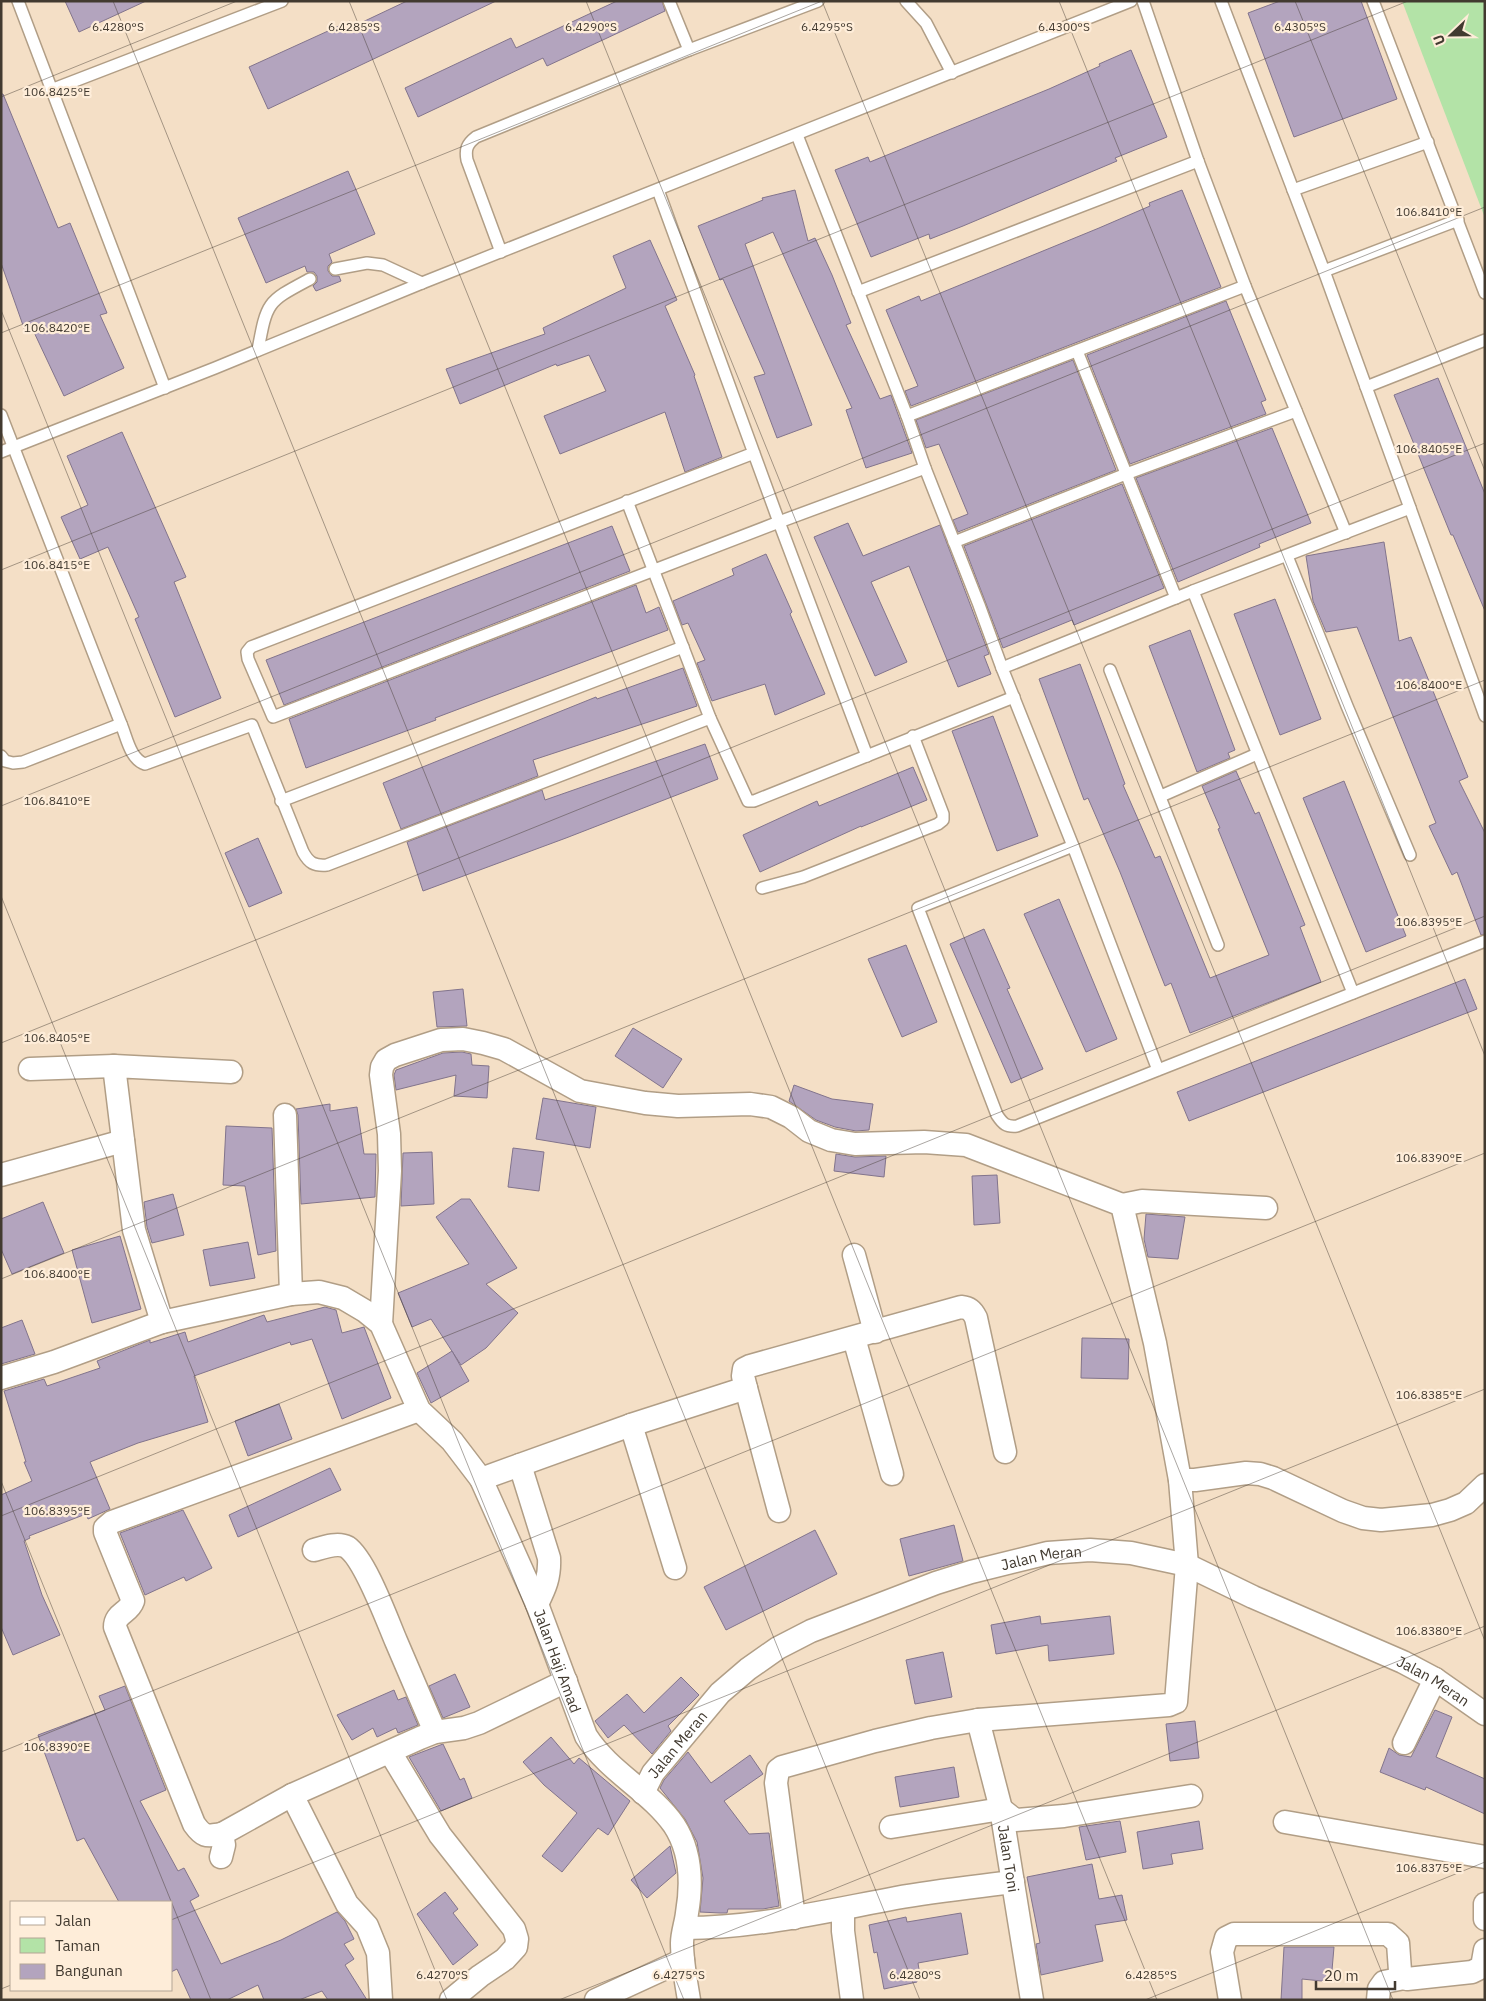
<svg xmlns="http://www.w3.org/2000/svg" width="1486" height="2001" font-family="'IBM Plex Sans',sans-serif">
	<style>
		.green { fill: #b3e3a7 }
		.building { fill: #b3a4be; stroke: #82748c }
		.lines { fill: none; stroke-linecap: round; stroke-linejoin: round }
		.lane-casing { stroke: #b19e86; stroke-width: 14 }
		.street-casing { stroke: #b19e86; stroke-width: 25 }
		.lane { stroke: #fff; stroke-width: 11 }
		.street { stroke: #fff; stroke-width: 22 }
		.ticks { fill: none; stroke: #423a30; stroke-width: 1; stroke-opacity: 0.45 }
		.labels { text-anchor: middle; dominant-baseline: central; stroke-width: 4.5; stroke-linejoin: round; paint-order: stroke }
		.street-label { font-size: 15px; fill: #423a30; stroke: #feedd9 }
		.ticks-label { font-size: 12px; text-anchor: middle; fill: #423a30; stroke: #feedd9; stroke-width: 4.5; stroke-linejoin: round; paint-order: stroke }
	</style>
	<rect width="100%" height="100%" fill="#f4dfc6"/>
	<path class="green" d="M 1402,1 L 1485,1 L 1485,218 Z"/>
	<g class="building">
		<path d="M 65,1 L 146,1 L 79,32 Z"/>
		<path d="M 407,1 L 496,1 L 268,109 L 249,67 L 350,21 L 352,27 Z"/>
		<path d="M 617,1 L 662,1 L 665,11 L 547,66 L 543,58 L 418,117 L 405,88 L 511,38 L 516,48 Z"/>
		<path d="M 1280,1 L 1361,1 L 1397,99 L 1294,137 L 1248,13 Z"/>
		<path d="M 1131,50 L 1167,137 L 1115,158 L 1117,161 L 963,226 L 930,239 L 929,234 L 871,257 L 835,170 L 868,157 L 870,162 L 1049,89 L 1100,66 L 1099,64 Z"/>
		<path d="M 1,94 L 3,94 L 58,228 L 70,223 L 107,313 L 100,315 L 124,368 L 64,396 L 32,328 L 25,331 L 1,263 Z"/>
		<path d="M 348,171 L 375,234 L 329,254 L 332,262 L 328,266 L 328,271 L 332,276 L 339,276 L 341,281 L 316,291 L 313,286 L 317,282 L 317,276 L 314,272 L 307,272 L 305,266 L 266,283 L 238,218 Z"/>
		<path d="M 795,190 L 808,241 L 815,238 L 832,275 L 851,323 L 846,325 L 880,399 L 891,395 L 912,453 L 866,468 L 846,410 L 852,408 L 773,232 L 745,244 L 812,425 L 777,438 L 754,377 L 765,374 L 723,279 L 720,280 L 698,226 L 763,200 L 762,198 Z"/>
		<path d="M 1182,190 L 1221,287 L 911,406 L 905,391 L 918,386 L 886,310 L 919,296 L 921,301 L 1099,228 L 1150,206 L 1149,203 Z"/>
		<path d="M 650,240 L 677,300 L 665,306 L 695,375 L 694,376 L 722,457 L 685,472 L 665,412 L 560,454 L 544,416 L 606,391 L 589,355 L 557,366 L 556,364 L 460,404 L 446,369 L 545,334 L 543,328 L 626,288 L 613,256 Z"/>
		<path d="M 1226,301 L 1266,400 L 1261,402 L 1266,414 L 1130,464 L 1087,355 Z"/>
		<path d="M 1073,360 L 1116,470 L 958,532 L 953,520 L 968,514 L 939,444 L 926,448 L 916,420 Z"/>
		<path d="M 1438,378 L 1485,494 L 1485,611 L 1453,535 L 1451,535 L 1394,395 Z"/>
		<path d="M 1272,428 L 1311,523 L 1259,544 L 1260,547 L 1178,582 L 1136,478 Z"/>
		<path d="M 122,432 L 186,577 L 174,582 L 221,698 L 175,717 L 135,619 L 139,617 L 108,547 L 80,559 L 61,517 L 88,505 L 67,456 Z"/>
		<path d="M 1122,484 L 1164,588 L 1074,625 L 1072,620 L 1003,648 L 964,546 Z"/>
		<path d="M 848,523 L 863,556 L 940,525 L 989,654 L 984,656 L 991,674 L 958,687 L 909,566 L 871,582 L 907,662 L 875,676 L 814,537 Z"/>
		<path d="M 612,526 L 630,571 L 284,705 L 266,660 Z"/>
		<path d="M 1384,542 L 1399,641 L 1411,637 L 1468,777 L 1459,781 L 1485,833 L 1485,934 L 1481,935 L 1457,872 L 1452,875 L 1429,826 L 1436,823 L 1357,627 L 1326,632 L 1313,601 L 1306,556 Z"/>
		<path d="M 766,554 L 792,612 L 790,614 L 825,694 L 775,715 L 765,684 L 712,701 L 697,663 L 705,660 L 688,623 L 682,625 L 673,601 L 734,575 L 732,569 Z"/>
		<path d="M 636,585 L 646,613 L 659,607 L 668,630 L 435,718 L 436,720 L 306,768 L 289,719 Z"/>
		<path d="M 1275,599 L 1321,719 L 1280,735 L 1234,614 Z"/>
		<path d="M 1190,630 L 1235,750 L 1228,753 L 1230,758 L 1197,772 L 1149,646 Z"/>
		<path d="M 1080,664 L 1125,784 L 1123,785 L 1155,858 L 1160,856 L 1210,978 L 1269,955 L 1218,829 L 1220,828 L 1202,786 L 1236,771 L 1255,814 L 1259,812 L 1305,925 L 1300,927 L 1321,982 L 1190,1033 L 1171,983 L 1165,986 L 1120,872 L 1088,798 L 1084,800 L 1039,679 Z"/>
		<path d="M 683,668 L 697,706 L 533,760 L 538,776 L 401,829 L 383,783 L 596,697 L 597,699 Z"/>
		<path d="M 993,716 L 1038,836 L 997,851 L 952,731 Z"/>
		<path d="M 705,744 L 718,779 L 566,838 L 423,891 L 407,842 L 542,790 L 545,800 Z"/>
		<path d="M 913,767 L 927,800 L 861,827 L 861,826 L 760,872 L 743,835 L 817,801 L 819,806 Z"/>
		<path d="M 1344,781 L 1406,936 L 1366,952 L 1303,798 Z"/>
		<path d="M 258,838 L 282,893 L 249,907 L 225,853 Z"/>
		<path d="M 1059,899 L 1117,1039 L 1086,1052 L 1024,914 Z"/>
		<path d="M 984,929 L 1010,988 L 1007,989 L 1043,1069 L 1011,1083 L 950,944 Z"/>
		<path d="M 906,945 L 937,1022 L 902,1037 L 868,959 Z"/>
		<path d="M 1465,979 L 1477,1009 L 1189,1121 L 1177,1092 Z"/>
		<path d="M 463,989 L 467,1026 L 437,1027 L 433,992 Z"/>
		<path d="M 633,1028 L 682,1059 L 663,1088 L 615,1056 Z"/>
		<path d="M 462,1052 L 471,1054 L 472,1065 L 489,1066 L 487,1098 L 454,1096 L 456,1075 L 396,1090 L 394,1075 L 396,1070 L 443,1053 Z"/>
		<path d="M 794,1085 L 832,1099 L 873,1104 L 869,1130 L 856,1131 L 835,1127 L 816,1120 L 789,1101 Z"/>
		<path d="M 543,1098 L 596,1107 L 590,1148 L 536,1139 Z"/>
		<path d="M 330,1104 L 330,1111 L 357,1107 L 364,1154 L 376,1154 L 375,1197 L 301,1204 L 298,1115 L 296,1109 Z"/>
		<path d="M 226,1126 L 272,1128 L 276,1251 L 258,1255 L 245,1186 L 223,1185 Z"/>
		<path d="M 513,1148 L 544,1152 L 539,1191 L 508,1187 Z"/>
		<path d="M 432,1152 L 434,1204 L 401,1206 L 403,1153 Z"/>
		<path d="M 836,1154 L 855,1157 L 886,1156 L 884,1177 L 834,1171 Z"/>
		<path d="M 997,1175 L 1000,1223 L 974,1225 L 972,1176 Z"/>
		<path d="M 173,1194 L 184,1235 L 152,1243 L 147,1227 L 144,1202 Z"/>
		<path d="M 461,1199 L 470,1199 L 517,1268 L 486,1284 L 518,1313 L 486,1348 L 461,1365 L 431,1319 L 412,1327 L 398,1293 L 469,1264 L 436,1217 Z"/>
		<path d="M 43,1202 L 64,1253 L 12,1274 L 1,1249 L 1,1219 Z"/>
		<path d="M 1146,1214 L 1185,1217 L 1178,1259 L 1148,1257 L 1144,1239 Z"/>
		<path d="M 120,1236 L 141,1309 L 92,1323 L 72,1250 Z"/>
		<path d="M 248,1242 L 255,1278 L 210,1286 L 203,1250 Z"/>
		<path d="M 325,1307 L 336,1310 L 342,1333 L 364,1327 L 391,1398 L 342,1419 L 312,1339 L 291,1345 L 290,1342 L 194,1376 L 208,1422 L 138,1443 L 90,1462 L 110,1509 L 88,1519 L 86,1514 L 29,1536 L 30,1538 L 24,1541 L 42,1595 L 60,1635 L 13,1655 L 1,1627 L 1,1495 L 32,1481 L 24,1462 L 26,1462 L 4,1391 L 44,1379 L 47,1386 L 100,1368 L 97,1361 L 150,1340 L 150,1343 L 185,1332 L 188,1342 L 264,1315 L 267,1322 Z"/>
		<path d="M 22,1320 L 35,1354 L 1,1364 L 1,1328 Z"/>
		<path d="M 1082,1338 L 1129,1339 L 1128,1379 L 1081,1378 Z"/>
		<path d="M 452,1351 L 469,1381 L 431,1403 L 417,1373 Z"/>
		<path d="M 279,1404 L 292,1439 L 248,1456 L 235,1421 Z"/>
		<path d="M 330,1468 L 341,1490 L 238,1537 L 229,1515 Z"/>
		<path d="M 183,1510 L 212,1568 L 186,1581 L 184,1577 L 145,1595 L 120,1533 Z"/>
		<path d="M 954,1525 L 963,1561 L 909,1576 L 900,1539 Z"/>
		<path d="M 815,1530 L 837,1574 L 726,1630 L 704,1587 Z"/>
		<path d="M 1040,1616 L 1041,1624 L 1110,1616 L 1114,1654 L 1049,1661 L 1048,1645 L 996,1654 L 991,1625 Z"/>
		<path d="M 943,1652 L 952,1697 L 915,1704 L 906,1660 Z"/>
		<path d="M 455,1674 L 470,1707 L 443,1718 L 429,1686 Z"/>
		<path d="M 681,1677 L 699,1695 L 668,1726 L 671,1731 L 652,1754 L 624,1725 L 608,1738 L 595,1721 L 627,1694 L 644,1713 Z"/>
		<path d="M 125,1686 L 166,1790 L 140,1801 L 178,1871 L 184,1868 L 199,1896 L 190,1901 L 221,1964 L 281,1940 L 337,1912 L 345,1921 L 354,1939 L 344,1944 L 354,1959 L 345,1965 L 367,2000 L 328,2000 L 322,1991 L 299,2000 L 264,2000 L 258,1985 L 227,2000 L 191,2000 L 177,1969 L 171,1972 L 171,1902 L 119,1902 L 84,1838 L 77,1841 L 38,1735 L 105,1710 L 99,1696 Z"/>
		<path d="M 394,1690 L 398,1700 L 406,1697 L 418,1725 L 398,1733 L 396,1728 L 377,1737 L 373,1728 L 352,1740 L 337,1715 Z"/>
		<path d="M 1435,1710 L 1452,1717 L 1436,1757 L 1485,1779 L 1485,1814 L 1426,1787 L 1425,1790 L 1380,1772 L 1389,1748 L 1399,1755 L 1411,1757 Z"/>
		<path d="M 1195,1721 L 1199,1758 L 1170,1761 L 1166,1724 Z"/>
		<path d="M 551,1737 L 574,1764 L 579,1758 L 630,1801 L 608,1835 L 598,1828 L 562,1872 L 542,1856 L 577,1813 L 544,1785 L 523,1762 Z"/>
		<path d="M 443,1744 L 460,1780 L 464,1778 L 472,1798 L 441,1811 L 409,1757 Z"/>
		<path d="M 688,1752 L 711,1783 L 750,1755 L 763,1774 L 724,1801 L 749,1834 L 769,1833 L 779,1906 L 763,1909 L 728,1909 L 727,1913 L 720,1913 L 700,1912 L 703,1878 L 697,1842 L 685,1819 L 660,1788 L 664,1780 Z"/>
		<path d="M 954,1767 L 959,1797 L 900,1807 L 895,1777 Z"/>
		<path d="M 1120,1821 L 1126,1852 L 1086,1860 L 1079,1827 Z"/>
		<path d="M 1199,1821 L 1203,1849 L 1171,1854 L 1173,1864 L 1143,1869 L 1137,1832 Z"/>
		<path d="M 670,1846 L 676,1873 L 647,1898 L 631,1880 Z"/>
		<path d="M 1092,1864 L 1099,1899 L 1122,1895 L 1127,1920 L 1095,1925 L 1103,1961 L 1041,1975 L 1036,1944 L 1040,1943 L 1027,1877 Z"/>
		<path d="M 445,1892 L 458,1909 L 453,1913 L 478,1945 L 453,1965 L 417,1914 Z"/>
		<path d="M 961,1913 L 968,1954 L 918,1963 L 920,1976 L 916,1976 L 917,1982 L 884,1989 L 877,1952 L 874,1953 L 869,1925 L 906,1917 L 907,1922 Z"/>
		<path d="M 1284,1947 L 1334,1947 L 1331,1982 L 1302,1979 L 1302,2000 L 1281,2000 Z"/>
	</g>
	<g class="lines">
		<defs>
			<g id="lane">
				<path d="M 18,1 L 165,388"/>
				<path d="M 669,1 L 689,50"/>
				<path d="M 906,1 L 926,23 L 952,73"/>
				<path d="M 1143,1 L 1198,161 L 1245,286 L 1346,533"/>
				<path d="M 1221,1 L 1324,271 L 1410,508"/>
				<path d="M 1373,1 L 1485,293"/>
				<path d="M 51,90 L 282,1"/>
				<path d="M 797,135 L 907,416 L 925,468 L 779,522 L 867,756"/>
				<path d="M 658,190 L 779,522 L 273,717 L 248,659 L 247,652 L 251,647 L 754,453"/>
				<path d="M 1293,190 L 1428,142"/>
				<path d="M 501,252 L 467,160 C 465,149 467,144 476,137 L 689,50 L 818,1"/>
				<path d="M 335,269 L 367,263 L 383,265 L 422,283"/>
				<path d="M 1324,271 L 1458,220"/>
				<path d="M 858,292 L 1198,161"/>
				<path d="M 258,350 C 267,301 267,302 310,279"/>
				<path d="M 1077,351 L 1176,598"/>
				<path d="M 1366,387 L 1485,340"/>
				<path d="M 1,415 L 121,724"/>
				<path d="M 907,416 L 1245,286"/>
				<path d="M 1,452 L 215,368 L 422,283 L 1131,1"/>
				<path d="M 925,468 L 979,605 L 1002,668"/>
				<path d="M 627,501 L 710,718 L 748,801 L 754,801 L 1014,697"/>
				<path d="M 954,542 L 1126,474 L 1296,411"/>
				<path d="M 1287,556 L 1347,706 L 1410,855"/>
				<path d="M 1193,591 L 1410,508 L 1485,716"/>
				<path d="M 1110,670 L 1218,945"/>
				<path d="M 1,756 L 5,761 L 13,763 L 23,762 L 121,724 C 127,738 130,759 145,764 L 252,725 L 303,852 C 309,863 314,866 327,865 L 710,718"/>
				<path d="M 1161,796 L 1257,754"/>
				<path d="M 281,801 L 683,647"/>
				<path d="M 1073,846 L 1002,668 L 1193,591 L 1353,993"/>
				<path d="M 762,888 L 803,877 L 938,824 L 943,820 L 943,814 L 913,736"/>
				<path d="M 1158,1070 L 1017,1126 C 1006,1127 1003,1124 997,1115 L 918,908 L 1073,846 L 1158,1070 L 1485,941"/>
			</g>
			<g id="street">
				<path d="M 30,1069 L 114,1066"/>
				<path d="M 285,1115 L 291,1294"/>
				<path d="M 1,1175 L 123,1141"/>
				<path d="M 1122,1205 L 1142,1201 L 1266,1208"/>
				<path d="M 854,1255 L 875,1332"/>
				<path d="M 162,1322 L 134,1230 L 114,1066 L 231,1072"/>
				<path d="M 381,1324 L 390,1171 L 389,1134 L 381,1075 L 382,1067 L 386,1060 L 395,1055 L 441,1040 L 463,1039 L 483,1043 L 504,1049 L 580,1091 L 645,1103 L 678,1106 L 750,1104 L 771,1107 L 791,1117 L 809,1131 L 831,1140 L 855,1144 L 924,1142 L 966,1145 L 1122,1205 L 1155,1343 L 1180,1480 L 1187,1565 L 1176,1702 L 1169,1705 L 978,1720 L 931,1728 L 875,1741 L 782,1767 L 778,1770 L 776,1783 L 794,1918"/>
				<path d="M 854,1338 L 892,1474"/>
				<path id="s1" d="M 1,1378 L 54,1362 L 162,1322 L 291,1294 L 319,1292 L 343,1298 L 365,1311 L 381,1324 L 419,1410 L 452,1441 L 481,1479 L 537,1604 L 586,1736 C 609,1772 650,1791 674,1825 C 691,1851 692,1884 687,1913 C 686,1923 682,1933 682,1943 C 682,1962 686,1981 689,2000"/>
				<path d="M 631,1425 L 675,1568"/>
				<path d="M 520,1465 L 549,1558 C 550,1577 545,1588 537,1604"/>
				<path d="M 481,1479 L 631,1425 L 746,1388"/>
				<path d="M 1180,1480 L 1195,1480 L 1246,1473 L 1260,1474 L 1273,1478 L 1343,1511 L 1363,1518 L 1381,1520 L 1432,1515 L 1450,1510 L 1466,1503 L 1485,1485"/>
				<path d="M 779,1511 L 746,1388 L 743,1376 L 744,1369 L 750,1366 L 961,1307 C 969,1308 972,1310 976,1318 L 1005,1452"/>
				<path d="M 314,1550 C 324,1547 338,1542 347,1547 C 365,1559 387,1620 396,1641 C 409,1671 422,1702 435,1732"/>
				<path id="s2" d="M 978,1720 L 1001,1809 L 1032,2000"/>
				<path d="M 1404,1743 L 1435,1679"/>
				<path d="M 390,1752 L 440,1835 L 514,1929 L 517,1939 L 516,1947 L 505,1959 L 480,1976 L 451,2000"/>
				<path id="s3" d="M 643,1793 L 653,1773 L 720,1693 L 748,1669 L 778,1648 L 811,1631 L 936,1583 L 971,1572 L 1048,1553 L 1090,1550 L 1131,1553 L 1187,1565 L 1253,1597 L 1403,1662 L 1435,1679 L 1485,1714"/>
				<path d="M 292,1795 L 347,1904 L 367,1926 L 378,1953 L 381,2000"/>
				<path d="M 1285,1822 L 1485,1857"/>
				<path d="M 891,1827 L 1001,1809 L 1015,1820 L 1064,1816 L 1191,1796"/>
				<path d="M 222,1834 C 207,1836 204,1838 194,1824 L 115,1627 C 115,1613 129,1613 133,1601 L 105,1532 L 105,1528 L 112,1522 L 419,1410"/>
				<path d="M 221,1857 L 224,1845 L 222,1834 L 292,1795 L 420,1738 L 435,1732 L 464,1728 L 479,1723 L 566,1681"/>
				<path d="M 1485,1904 L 1485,1919"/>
				<path d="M 843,1910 L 843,1931 L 852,2000"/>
				<path d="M 685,1928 C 756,1928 826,1911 896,1898 C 934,1891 974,1887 1013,1882"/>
				<path d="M 596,2000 L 683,1960"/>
				<path d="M 1230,2000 L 1222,1952 L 1226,1938 L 1234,1934 L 1388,1934 L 1398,1943 L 1400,1971 L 1404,1978 L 1407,1979 L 1472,1972 L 1482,1967 L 1485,1950"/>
				<path d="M 1378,2000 L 1379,1989 L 1384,1982 L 1404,1978"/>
			</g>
		</defs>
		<use href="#lane" class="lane-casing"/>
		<use href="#street" class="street-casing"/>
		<use href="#lane" class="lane"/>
		<use href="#street" class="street"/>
	</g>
	<path class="ticks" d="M 113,1 L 920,2000M 349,1 L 1157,2000M 586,1 L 1393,2000M 822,1 L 1485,1641M 1059,1 L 1485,1056M 1295,1 L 1485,471M 1,97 L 237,1M 1,310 L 684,2000M 1,333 L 822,1M 1,570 L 1408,1M 1,806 L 1485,207M 1,896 L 447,2000M 1,1043 L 1485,443M 1,1279 L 1485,680M 1,1481 L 211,2000M 1,1516 L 1485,916M 1,1752 L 1485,1153M 171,1920 L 1485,1389M 1,1989 L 11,1985M 559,2000 L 1485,1626M 1145,2000 L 1485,1862"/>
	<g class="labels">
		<g class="street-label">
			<text stroke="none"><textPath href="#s3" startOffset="480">Jalan Meran</textPath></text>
			<text stroke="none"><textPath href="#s1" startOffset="786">Jalan Haji Amad</textPath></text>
			<text stroke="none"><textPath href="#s3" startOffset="900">Jalan Meran</textPath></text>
			<text stroke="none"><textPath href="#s3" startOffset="60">Jalan Meran</textPath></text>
			<text stroke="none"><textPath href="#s2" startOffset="142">Jalan Toni</textPath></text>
		</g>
	</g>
	<g class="ticks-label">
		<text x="118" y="31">6.4280°S</text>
		<text x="354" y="31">6.4285°S</text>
		<text x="591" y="31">6.4290°S</text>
		<text x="827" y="31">6.4295°S</text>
		<text x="1064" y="31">6.4300°S</text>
		<text x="1300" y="31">6.4305°S</text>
		<text x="57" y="96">106.8425°E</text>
		<text x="1429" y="216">106.8410°E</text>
		<text x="57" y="332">106.8420°E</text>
		<text x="1429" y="453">106.8405°E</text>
		<text x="57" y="569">106.8415°E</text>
		<text x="1429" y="689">106.8400°E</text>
		<text x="57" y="805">106.8410°E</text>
		<text x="1429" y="926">106.8395°E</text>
		<text x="57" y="1042">106.8405°E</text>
		<text x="1429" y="1162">106.8390°E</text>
		<text x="57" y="1278">106.8400°E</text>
		<text x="1429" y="1399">106.8385°E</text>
		<text x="57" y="1515">106.8395°E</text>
		<text x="1429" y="1635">106.8380°E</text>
		<text x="57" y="1751">106.8390°E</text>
		<text x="1429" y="1872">106.8375°E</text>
		<text x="442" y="1979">6.4270°S</text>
		<text x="679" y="1979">6.4275°S</text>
		<text x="915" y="1979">6.4280°S</text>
		<text x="1151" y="1979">6.4285°S</text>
	</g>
	<rect width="1486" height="2001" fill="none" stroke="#423a30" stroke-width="5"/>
	<rect x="10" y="1901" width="162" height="90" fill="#feedd9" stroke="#b3a595"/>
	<rect x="20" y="1917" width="25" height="8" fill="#ffffff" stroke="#b3a595"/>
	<text x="55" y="1926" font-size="15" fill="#423a30">Jalan</text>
	<rect x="20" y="1938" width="25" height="15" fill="#b3e3a7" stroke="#b3a595"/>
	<text x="55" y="1951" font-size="15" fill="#423a30">Taman</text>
	<rect x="20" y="1964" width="25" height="15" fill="#b3a4be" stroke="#b3a595"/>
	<text x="55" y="1976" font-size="15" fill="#423a30">Bangunan</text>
	<g transform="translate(1451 35) rotate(248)" stroke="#feedd9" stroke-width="4" paint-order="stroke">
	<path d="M0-4L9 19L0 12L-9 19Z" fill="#423a30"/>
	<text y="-8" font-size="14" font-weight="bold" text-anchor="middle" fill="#423a30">U</text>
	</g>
	<path d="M1316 1981v8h79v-8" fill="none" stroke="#423a30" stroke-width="2.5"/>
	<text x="1324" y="1981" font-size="15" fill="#423a30" stroke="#feedd9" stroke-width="4" paint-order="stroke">20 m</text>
</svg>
